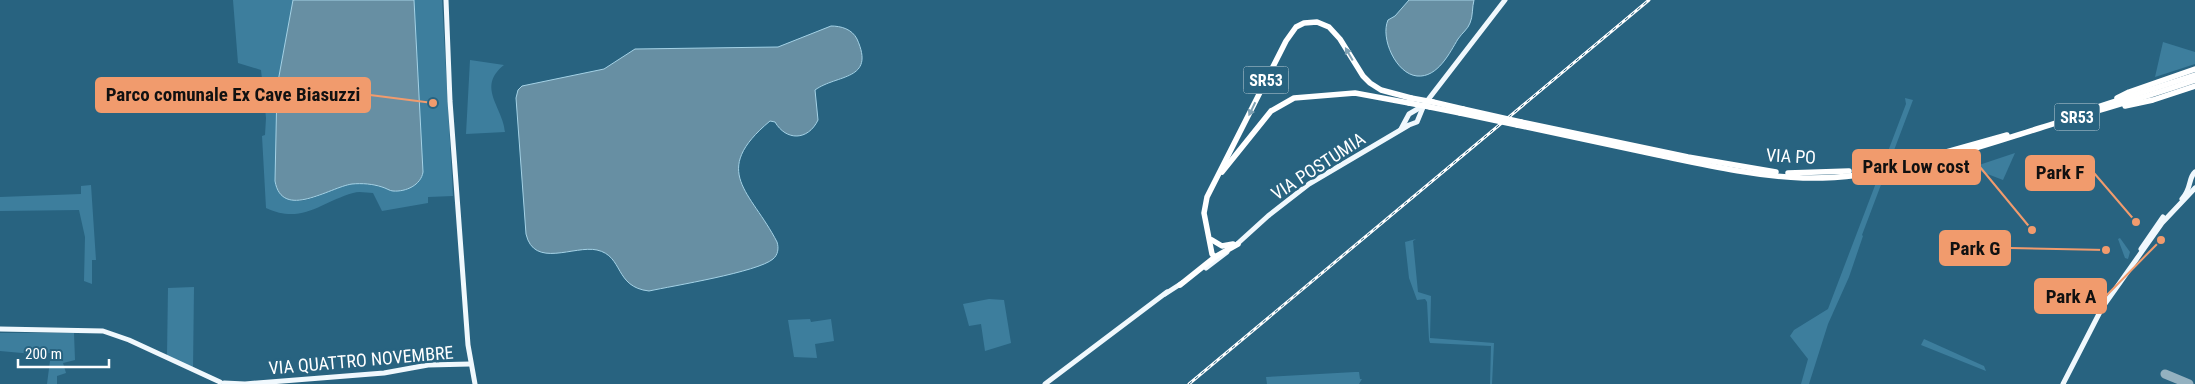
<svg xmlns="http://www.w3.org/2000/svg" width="2195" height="384" font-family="'Roboto Condensed',sans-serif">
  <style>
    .green { fill: #3d7e9d }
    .water { fill: #678fa3; stroke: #a4d2e6 }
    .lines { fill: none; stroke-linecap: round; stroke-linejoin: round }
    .taxiway { stroke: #94b1c0; stroke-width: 9 }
    .major { stroke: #f0f8fd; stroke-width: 5 }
    .highway { stroke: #fff; stroke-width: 5.5 }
    .rail-casing { stroke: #fff; stroke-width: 3 }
    .rail { stroke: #286380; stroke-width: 1; stroke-dasharray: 4; stroke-linecap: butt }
    .highway-bridge { stroke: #fff; stroke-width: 5.5 }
    .oneway { fill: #7ea1b3 }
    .labels { text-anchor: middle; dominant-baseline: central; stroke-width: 5; stroke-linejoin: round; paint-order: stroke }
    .shield { fill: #286380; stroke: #bed0d9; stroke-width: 1 }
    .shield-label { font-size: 16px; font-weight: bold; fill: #fff }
    .street-label { font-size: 18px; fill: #fff; stroke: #286380 }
    .leader { fill: none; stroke: #f19b6d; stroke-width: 2 }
    .callout-dot { fill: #f19b6d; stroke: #286380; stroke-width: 2 }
    .callout { fill: #f19b6d; stroke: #f19b6d; stroke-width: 2 }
    .callout-label { font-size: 19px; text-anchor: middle; font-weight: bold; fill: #111 }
  </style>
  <rect width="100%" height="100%" fill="#286380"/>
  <g class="green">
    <path d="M233,0H293L277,87L275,181L281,195C302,212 329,187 351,184C366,183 380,186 393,191L422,176L414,0H442L453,196L428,197V203L382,211L373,193C367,193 359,191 353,193C321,202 302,225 266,208L262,136L265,135L266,118L261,70L238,63Z"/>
    <polygon points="2163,42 2195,52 2195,64 2155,77"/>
    <path d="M470,60L504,65C476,87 503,107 505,132L466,134Z"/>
    <polygon points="1905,98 1913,100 1862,235 1863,236 1849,277 1828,324 1809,384 1801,384 1808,359 1790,336 1794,330 1828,309 1906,104"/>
    <polygon points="2015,153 2003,180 1972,168 1973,167"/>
    <polygon points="91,185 96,260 92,260 92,284 84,281 85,237 79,210 0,211 0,197 81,194 81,186"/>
    <polygon points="2120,238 2130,252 2128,259 2125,258 2118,239"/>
    <polygon points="1416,239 1413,241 1418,292 1431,296 1430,338 1494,343 1492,384 1490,384 1491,346 1430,343 1429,340 1427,302 1425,299 1417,300 1409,278 1405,242"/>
    <polygon points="194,287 193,368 167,356 168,288"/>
    <polygon points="989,299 1004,300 1011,343 985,351 981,324 969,326 963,304"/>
    <polygon points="810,319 811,322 831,319 834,341 815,344 817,358 794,357 788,320"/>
    <polygon points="0,333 74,333 75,360 63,363 66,373 57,376 57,384 47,384 51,353 33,354 0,351"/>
    <polygon points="1924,339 1984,366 1986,371 1921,345"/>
    <polygon points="1355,372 1359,372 1360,379 1362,379 1359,384 1267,384 1266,377"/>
  </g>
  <g class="water">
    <path d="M293,0H414L423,172C421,185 406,192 393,191C390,191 386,188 382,187C373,184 362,183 352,184C330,187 282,221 275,181L277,87Z"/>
    <path d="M1409,0H1474C1472,7 1473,17 1470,23C1468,29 1462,33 1458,39C1450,52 1438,78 1417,76C1396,74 1380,38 1388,20L1395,16Z"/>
    <path d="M831,26C841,26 852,29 857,39C876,81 837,74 815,90L818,120C808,141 786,141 775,122L770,121C709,172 751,191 777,242C779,248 778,255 773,259C758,272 672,286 649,291C614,287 624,256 597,250C574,245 534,269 526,234L516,98L518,90L522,86L604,69L635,49L778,47Z"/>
  </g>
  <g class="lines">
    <polyline class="taxiway" points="2165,374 2189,384"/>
    <g class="major">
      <polyline points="446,0 450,101 468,345 475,384"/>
      <polyline points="1401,129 1409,114 1421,107"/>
      <path d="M2182,199C2192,188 2188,178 2195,172"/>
      <polyline points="1236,245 1268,216 1309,184 1409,125 1417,122 1424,105 1505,0"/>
      <polyline points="2141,249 2163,217"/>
      <polyline points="1206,268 1227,252"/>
      <polyline points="1165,294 1182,283"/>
      <polyline points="0,329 103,331 129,340 220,382"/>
      <polyline points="224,383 245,384 384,373 428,365 470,364"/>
      <polyline points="1045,384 1167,292"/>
      <polyline points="2063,384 2102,308 2162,223 2195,188"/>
    </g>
    <g class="highway">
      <polyline points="2117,98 2129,92 2195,69"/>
      <polyline points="1433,102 1463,109"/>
      <polyline points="2125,106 2153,100 2195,86"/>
      <polyline points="1430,107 1460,113"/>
      <polyline points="2085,111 2195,75"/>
      <polyline points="1521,122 1688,157 1776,172"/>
      <path d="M1517,125C1564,135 1611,145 1658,155C1706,165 1754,176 1803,178C1885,180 1963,152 2040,128C2092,112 2144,98 2195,80"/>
      <polyline points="1888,166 1932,156 2007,135"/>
      <polyline points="1222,172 1271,111 1294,98 1355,93 1409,103"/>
      <polyline points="1788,173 1849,171"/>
      <polyline points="1212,240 1222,246 1233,244"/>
      <polyline points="1215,257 1212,254 1204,213 1207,197 1286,41 1296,27 1304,23 1317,22 1329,27 1340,39 1363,76 1370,83 1381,90 1411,98"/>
      <polyline points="1180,285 1215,257 1238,244"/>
    </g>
    <defs>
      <polyline id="rail" points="1189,384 1649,0"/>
    </defs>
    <use href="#rail" class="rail-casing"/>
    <use href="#rail" class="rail"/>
    <g class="highway-bridge">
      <polyline points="1411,98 1433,102"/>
      <polyline points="1409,103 1430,107"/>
      <polyline points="1463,109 1521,122"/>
      <polyline points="1460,113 1517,125"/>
    </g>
  </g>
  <defs><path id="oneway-solid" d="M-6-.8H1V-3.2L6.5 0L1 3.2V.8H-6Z" transform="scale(1.25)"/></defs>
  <g class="oneway">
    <use href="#oneway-solid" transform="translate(1349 54) rotate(-120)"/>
    <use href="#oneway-solid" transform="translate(1252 109) rotate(116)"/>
  </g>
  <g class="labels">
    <g class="shield">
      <rect x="1243.5" y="66.5" width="45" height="27" rx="4"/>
      <rect x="2054.5" y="103.5" width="45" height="27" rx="4"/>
    </g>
    <g class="shield-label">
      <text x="1266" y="80">SR53</text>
      <text x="2077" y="117">SR53</text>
    </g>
    <g class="street-label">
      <text transform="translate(1791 156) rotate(3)">VIA PO</text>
      <text transform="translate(1318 166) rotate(-33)">VIA POSTUMIA</text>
      <text transform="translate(361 360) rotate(-5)">VIA QUATTRO NOVEMBRE</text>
    </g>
  </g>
  <path class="leader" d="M433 103L370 95M2032 230L1980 167M2136 222L2094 173M2106 250L2010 248M2161 240L2106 296"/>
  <g class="callout-dot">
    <circle cx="433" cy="103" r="5"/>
    <circle cx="2032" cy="230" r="5"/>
    <circle cx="2136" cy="222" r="5"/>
    <circle cx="2106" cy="250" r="5"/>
    <circle cx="2161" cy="240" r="5"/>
  </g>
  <g class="callout">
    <rect x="96" y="78" width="274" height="34" rx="5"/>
    <rect x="1853" y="150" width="127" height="34" rx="5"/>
    <rect x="2026" y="156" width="68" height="34" rx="5"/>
    <rect x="1940" y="231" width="70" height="34" rx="5"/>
    <rect x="2035" y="279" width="71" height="34" rx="5"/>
  </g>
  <g class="callout-label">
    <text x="233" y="101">Parco comunale Ex Cave Biasuzzi</text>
    <text x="1916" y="173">Park Low cost</text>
    <text x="2060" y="179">Park F</text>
    <text x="1975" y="255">Park G</text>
    <text x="2071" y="303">Park A</text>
  </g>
  <path d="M18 359v8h91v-8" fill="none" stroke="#ffffff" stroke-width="2.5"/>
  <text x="25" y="359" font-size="15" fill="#ffffff" stroke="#286380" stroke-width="4" paint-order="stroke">200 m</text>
</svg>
